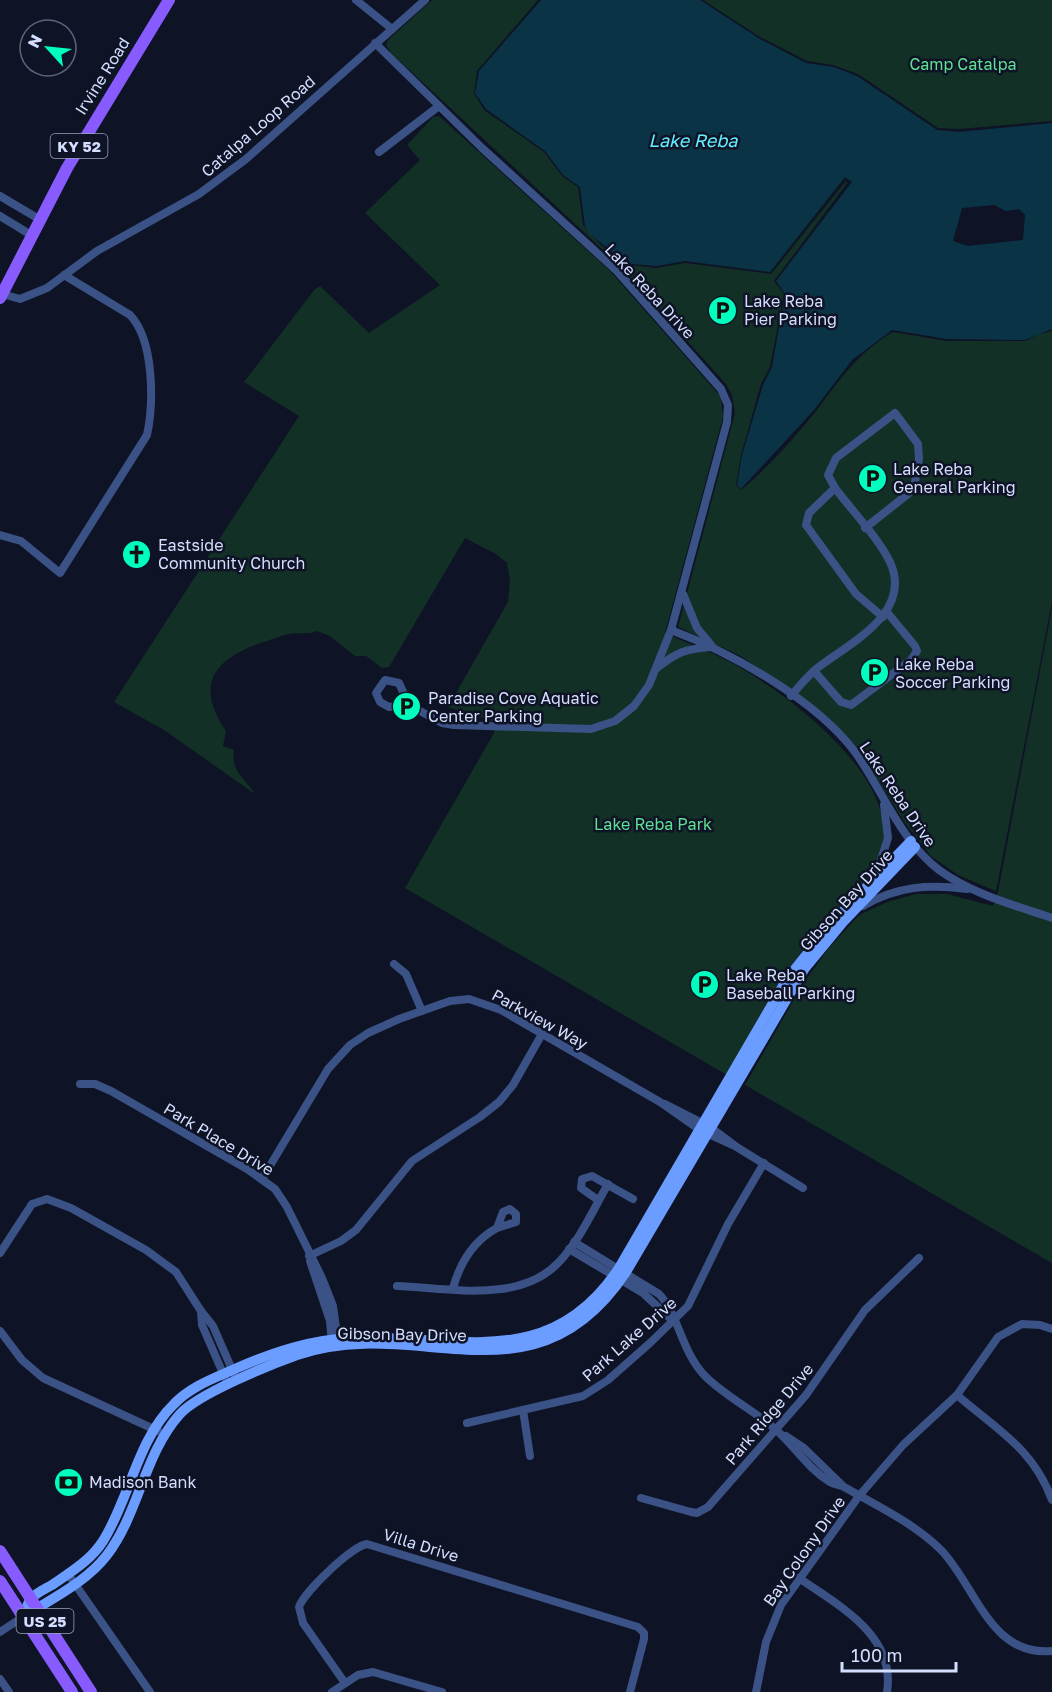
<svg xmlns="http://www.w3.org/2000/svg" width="1052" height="1692" font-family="'Golos Text',sans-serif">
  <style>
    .green { fill: #123025 }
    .water { fill: #0a3445; fill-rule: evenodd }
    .pier { fill: #0f1326 }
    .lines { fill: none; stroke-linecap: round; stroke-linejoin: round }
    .street { stroke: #3a5285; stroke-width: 8 }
    .secondary { stroke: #6b9cff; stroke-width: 10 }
    .primary { stroke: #885bff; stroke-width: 12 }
    .labels { text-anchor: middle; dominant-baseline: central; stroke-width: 5; stroke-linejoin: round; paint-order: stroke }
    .shield { fill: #0f1326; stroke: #99a2be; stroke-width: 1.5 }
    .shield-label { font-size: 15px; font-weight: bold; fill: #d4dfff }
    .park-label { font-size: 16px; fill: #5fe092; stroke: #0f1326 }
    .street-label { font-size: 16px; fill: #d4dfff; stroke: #0f1326 }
    .poi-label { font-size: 16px; fill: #d4dfff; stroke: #0f1326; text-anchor: start }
    .water-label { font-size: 18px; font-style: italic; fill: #62eeff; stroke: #0f1326 }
  </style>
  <rect width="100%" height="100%" fill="#0f1326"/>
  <g class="green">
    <path d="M432,0H538L477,71L474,93L484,110L544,152L562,176L578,187L583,225L601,245L619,259L631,265L656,268L685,263L771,274L845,179L849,182L774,281L784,294L770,367L761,384L741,455L736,485L741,490C769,467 794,438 817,410C840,379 859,352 893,332L947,341H1026L1039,334L1052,331V602L996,891L958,875L931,856L905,823L858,749L831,720L741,656L678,627L735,413L732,395L726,384L615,261L391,53L386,45L388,40Z"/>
    <polygon points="703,0 1052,0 1052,121 959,129 938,128 858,74 833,65 807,61 760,37"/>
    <path d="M439,116L610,271L721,397L723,417L665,633C689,644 714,653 736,665C792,697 915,788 877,864C860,897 822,925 800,954C771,991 750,1035 727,1075L405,888L494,733L495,722L448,707L508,602L510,581L507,563L496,554L465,538L389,667L382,668L366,656H355L330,636L317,631C308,635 299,632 289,634C279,636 268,641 258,644C211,661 196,687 226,731L223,746L234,750C230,771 245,778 255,794L164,730L114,702L299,416L244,382L315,289L320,286L369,333L440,285L365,213L420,160L407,145L433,117Z"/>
    <polygon points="1052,608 1052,1263 745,1085 803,984 828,949 859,915 887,902 916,894 947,894 993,906 998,892"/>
  </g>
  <path class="water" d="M541,0H700L760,39L806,63L834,67L857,76L937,130L959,132L1052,123V329L1025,340L947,339L892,330L852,360L814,410L741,489L737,485L742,455L763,385L772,367L785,294L776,281L852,182L845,177L770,272L685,261L657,266L632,264L619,258L589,233L585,226L580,187L563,175L545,151L486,109L475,93L479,71ZM994,205L1006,211L1019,209L1025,215L1023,240L968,246L953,241L962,208Z"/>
  <polygon class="pier" points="845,179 849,182 774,281 847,183 846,181 771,274"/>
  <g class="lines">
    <g class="street">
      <polyline points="356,0 392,29"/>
      <polyline points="375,43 482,148 617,271 721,389 728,405 727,422 671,630 649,685 634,706 615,721 591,729 454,725 442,723 409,705"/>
      <polyline points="379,152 439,106"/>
      <polyline points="0,196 39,219"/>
      <polyline points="0,216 31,235"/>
      <polyline points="2,294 20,299 47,288 97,251 199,194 246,159 425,0"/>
      <polyline points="835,488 809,513 806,525 856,594 883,617"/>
      <path d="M0,535L21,541L60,573L147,435C154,402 154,340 130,315L64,275"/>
      <polyline points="683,594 697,628 712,646"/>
      <path d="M671,630C732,653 816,700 855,752C883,791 900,840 939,870C972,894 1014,905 1052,918"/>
      <path d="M657,668C677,652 685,649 711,647"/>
      <polyline points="814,671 841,702 851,705 911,660 917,651 915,646 886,611"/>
      <polygon points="385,680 399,683 409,705 389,707 380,702 376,693"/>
      <path d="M791,696C800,685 809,674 820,666C852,642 913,612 890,562C877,536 853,512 835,488L828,475L836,458L895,413L918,444L919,459L915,482L908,494L865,528"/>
      <polyline points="877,872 888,838 884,805"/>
      <path d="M863,906C897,886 929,884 967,889"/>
      <polyline points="394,964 406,974 422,1011"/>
      <polyline points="80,1084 95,1084 111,1091 247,1169 275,1189 287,1207 322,1278 333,1306 338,1342"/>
      <polyline points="665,1104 710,1127 734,1145"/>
      <polyline points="262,1179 328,1069 350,1045 368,1033 399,1019 450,1001 469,999 501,1010 660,1102 700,1130 735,1146 803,1188"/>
      <polyline points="598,1200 581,1188 582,1179 592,1176 633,1199"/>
      <polygon points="510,1209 516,1214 516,1222 497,1228 503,1212"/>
      <path d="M574,1242L659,1294C679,1315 681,1351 705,1376C725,1396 753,1410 774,1428C794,1445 807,1468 830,1482C835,1485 841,1485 846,1488C879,1507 915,1524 941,1550C976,1586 990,1657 1052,1651"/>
      <polyline points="569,1249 643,1293 672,1320"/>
      <polyline points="0,1253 32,1204 47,1199 71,1208 146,1250 176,1272 201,1311 202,1325 225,1378"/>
      <polyline points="309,1256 341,1241 356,1230 412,1161 480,1117 499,1102 513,1085 542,1034"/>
      <polyline points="310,1261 330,1321 332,1344"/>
      <path d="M397,1286C449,1288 520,1304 559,1262C580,1240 593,1210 608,1184"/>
      <path d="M453,1288C460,1263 473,1241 497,1228"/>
      <polyline points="201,1311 213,1326 234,1374"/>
      <polyline points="0,1331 22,1360 43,1378 158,1431"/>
      <path d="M957,1395C996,1429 1033,1448 1052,1500"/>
      <polyline points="523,1410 530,1456"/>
      <polyline points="467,1423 583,1396 608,1380 650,1343 688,1306 728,1224 764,1163"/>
      <polyline points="786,1436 804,1448 843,1486"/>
      <polyline points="641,1498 691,1512 697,1513 708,1507 806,1395 865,1310 919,1258"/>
      <polyline points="68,1574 150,1692"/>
      <path d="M799,1578C839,1606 896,1635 887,1692"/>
      <polyline points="0,1632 23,1617"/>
      <polyline points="0,1679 9,1692"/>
      <path d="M345,1683L303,1623L299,1607C304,1592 352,1546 367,1544L638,1627L644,1633V1639L630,1692"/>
      <polyline points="332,1692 358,1675 373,1672 442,1692"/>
      <polyline points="756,1692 766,1642 781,1605 859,1496 903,1445 957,1395 998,1337 1022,1324 1040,1325 1052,1329"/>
    </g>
    <g class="secondary">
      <path d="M31,1612C57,1596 88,1580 107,1555C139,1513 144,1454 180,1414C198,1394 269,1365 297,1355C418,1313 534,1411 626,1272L805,968L843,922L915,847"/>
      <path d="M23,1617C25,1612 27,1605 30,1600C34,1594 45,1589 52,1585C71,1572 91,1560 103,1541C130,1498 137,1440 174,1404C191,1386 215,1378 237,1368C274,1352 310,1340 350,1338C456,1334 549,1374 619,1268L787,979L830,925L911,841"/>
    </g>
    <g class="primary">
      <polyline points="0,298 67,168 169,0"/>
      <polyline points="0,1551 91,1692"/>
      <polyline points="0,1581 72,1692"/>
    </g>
  </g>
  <defs>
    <symbol id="parking-disc" viewBox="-11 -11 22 22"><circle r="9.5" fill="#00ffbe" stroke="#0f1326"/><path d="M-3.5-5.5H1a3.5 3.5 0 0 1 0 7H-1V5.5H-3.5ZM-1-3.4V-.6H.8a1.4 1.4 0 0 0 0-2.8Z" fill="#111"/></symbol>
    <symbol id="church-disc" viewBox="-11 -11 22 22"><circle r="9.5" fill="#00ffbe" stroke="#0f1326"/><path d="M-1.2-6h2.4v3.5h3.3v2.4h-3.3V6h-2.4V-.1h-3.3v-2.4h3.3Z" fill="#111"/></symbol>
    <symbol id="bank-disc" viewBox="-11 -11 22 22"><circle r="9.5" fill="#00ffbe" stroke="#0f1326"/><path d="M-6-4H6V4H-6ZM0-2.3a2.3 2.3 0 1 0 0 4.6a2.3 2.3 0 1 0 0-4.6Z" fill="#111"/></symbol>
  </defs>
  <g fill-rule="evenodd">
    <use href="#parking-disc" x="706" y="294" width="33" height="33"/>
    <use href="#parking-disc" x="856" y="462" width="33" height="33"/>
    <use href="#church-disc" x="120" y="538" width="33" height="33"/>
    <use href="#parking-disc" x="858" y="656" width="33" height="33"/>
    <use href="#parking-disc" x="390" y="690" width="33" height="33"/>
    <use href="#parking-disc" x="688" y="968" width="33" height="33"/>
    <use href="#bank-disc" x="52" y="1466" width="33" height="33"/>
  </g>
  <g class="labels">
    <g class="shield">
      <rect x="50.5" y="134" width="57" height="24" rx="4.5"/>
      <rect x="16.5" y="1609" width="57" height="24" rx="4.5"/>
    </g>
    <g class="shield-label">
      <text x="79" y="146">KY 52</text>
      <text x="45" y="1621">US 25</text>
    </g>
    <g class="park-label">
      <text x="963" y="64">Camp Catalpa</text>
      <text x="653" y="824">Lake Reba Park</text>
    </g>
    <g class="street-label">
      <text transform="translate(102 76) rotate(-58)">Irvine Road</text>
      <text transform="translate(258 126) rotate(-41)">Catalpa Loop Road</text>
      <text transform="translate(650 291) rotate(47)">Lake Reba Drive</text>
      <text transform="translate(898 794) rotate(56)">Lake Reba Drive</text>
      <text transform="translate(846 900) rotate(-48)">Gibson Bay Drive</text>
      <text transform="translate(540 1019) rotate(29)">Parkview Way</text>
      <text transform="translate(219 1139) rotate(31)">Park Place Drive</text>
      <text transform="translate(402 1334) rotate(1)">Gibson Bay Drive</text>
      <text transform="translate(629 1339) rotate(-41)">Park Lake Drive</text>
      <text transform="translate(769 1414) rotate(-50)">Park Ridge Drive</text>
      <text transform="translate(421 1545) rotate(17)">Villa Drive</text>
      <text transform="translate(804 1551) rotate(-55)">Bay Colony Drive</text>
    </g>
    <g class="poi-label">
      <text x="744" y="301">Lake Reba<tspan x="744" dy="18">Pier Parking</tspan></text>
      <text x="893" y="469">Lake Reba<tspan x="893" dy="18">General Parking</tspan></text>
      <text x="158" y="545">Eastside<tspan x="158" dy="18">Community Church</tspan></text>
      <text x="895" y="664">Lake Reba<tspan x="895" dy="18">Soccer Parking</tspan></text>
      <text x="428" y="698">Paradise Cove Aquatic<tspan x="428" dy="18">Center Parking</tspan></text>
      <text x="726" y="975">Lake Reba<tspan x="726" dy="18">Baseball Parking</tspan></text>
      <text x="89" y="1482">Madison Bank</text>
    </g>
    <g class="water-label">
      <text x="693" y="140">Lake Reba</text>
    </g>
  </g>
  <g transform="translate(48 48) rotate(297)"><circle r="28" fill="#0f1326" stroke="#5e657d" stroke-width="1.5"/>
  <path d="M0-4.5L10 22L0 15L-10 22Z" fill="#00ffbe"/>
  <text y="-9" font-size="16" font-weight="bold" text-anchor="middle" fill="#d4dfff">N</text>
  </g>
  <path d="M842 1662v9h114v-9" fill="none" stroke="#d4dfff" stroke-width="3"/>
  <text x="851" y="1662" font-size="18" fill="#d4dfff" stroke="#0f1326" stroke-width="4.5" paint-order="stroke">100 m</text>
</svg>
